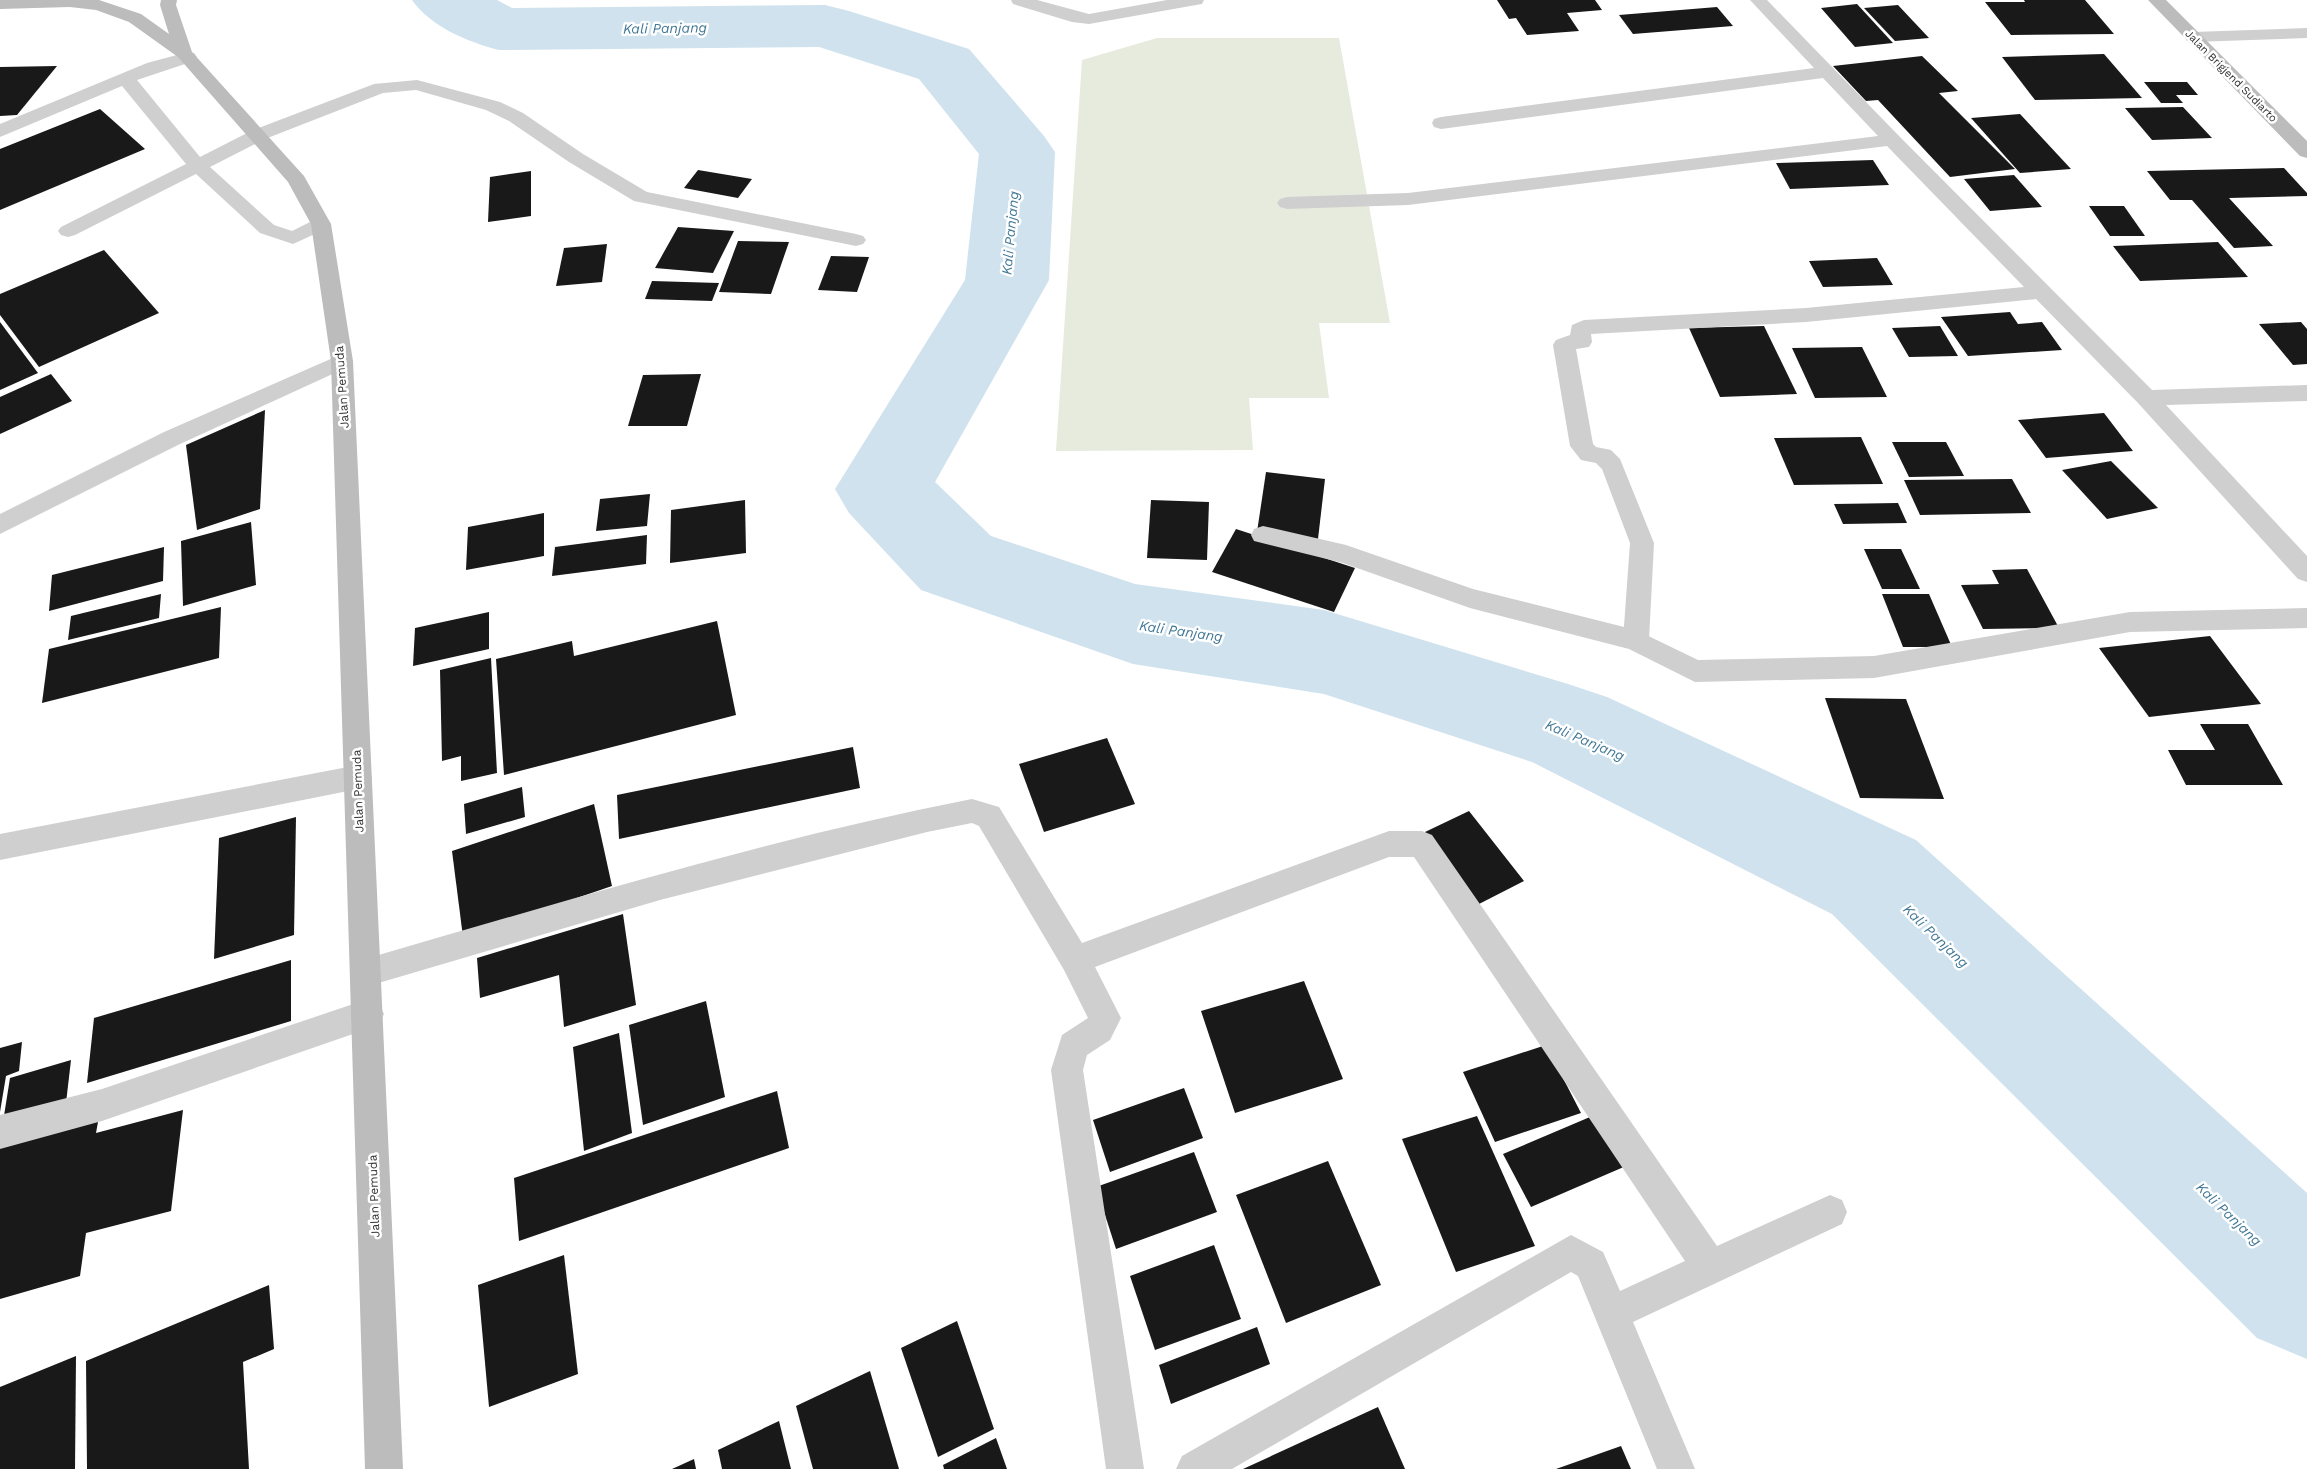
<svg xmlns="http://www.w3.org/2000/svg" width="2307" height="1469" font-family="'Work Sans',sans-serif">
  <style>
    .green { fill: #e6ebde }
    .lines { fill: none; stroke-linecap: round; stroke-linejoin: round }
    .river { fill: #cfe2ed; fill-rule: evenodd }
    .building { fill: #191919 }
    .lane { fill: #cfcfcf; fill-rule: evenodd }
    .street { fill: #cfcfcf; fill-rule: evenodd }
    .secondary { fill: #bcbcbc; fill-rule: evenodd }
    .labels { text-anchor: middle; dominant-baseline: central; stroke-width: 5; stroke-linejoin: round; paint-order: stroke }
    .far-street-label { font-size: 11px; fill: #323232; stroke: #fff }
    .street-label { font-size: 12px; fill: #323232; stroke: #fff }
    .water-label { font-size: 14px; font-style: italic; fill: #407795; stroke: #fff }
  </style>
  <rect width="100%" height="100%" fill="#fff"/>
  <polygon class="green" points="1157,38 1339,38 1390,323 1319,323 1329,398 1249,398 1253,450 1056,451 1082,60"/>
  <g class="lines">
    <path class="river" d="M412,0H497L512,8L825,5L849,11L969,49L1044,136L1055,152L1049,280L935,482L991,536L1135,584L1324,610L1568,684L1607,697L1916,840L2307,1193V1359L2257,1338L1832,914L1532,762L1324,694L1133,664L921,590L849,513L835,489L965,280L979,154L919,79L819,47L499,50C468,42 431,27 412,0Z"/>
  </g>
  <g class="building">
    <polygon points="1497,0 1595,0 1602,10 1567,13 1579,31 1527,35 1516,18 1509,19"/>
    <polygon points="2024,0 2085,0 2114,34 2011,35 1985,2 2025,2"/>
    <polygon points="1857,4 1893,43 1855,47 1821,8"/>
    <polygon points="1898,5 1929,38 1895,41 1864,8"/>
    <polygon points="1717,7 1733,26 1633,34 1619,15"/>
    <polygon points="2104,54 2142,98 2035,100 2002,57"/>
    <polygon points="1922,56 1958,91 1939,93 2015,169 1950,177 1878,100 1866,101 1833,66"/>
    <polygon points="57,66 17,115 0,116 0,67"/>
    <polygon points="2144,82 2187,82 2198,95 2176,95 2183,103 2161,103"/>
    <polygon points="2183,107 2212,138 2152,140 2125,108"/>
    <polygon points="100,109 145,149 0,210 0,149"/>
    <polygon points="2020,114 2071,169 2020,173 1971,118"/>
    <polygon points="1873,160 1889,185 1790,189 1776,163"/>
    <polygon points="2284,168 2307,193 2307,196 2229,198 2273,246 2234,248 2192,200 2170,200 2147,171"/>
    <polygon points="698,170 752,179 738,198 684,188"/>
    <polygon points="531,171 531,216 488,222 490,177"/>
    <polygon points="2014,175 2042,207 1990,211 1964,179"/>
    <polygon points="2089,206 2124,206 2145,236 2110,236"/>
    <polygon points="678,227 734,231 713,273 655,268"/>
    <polygon points="738,241 789,242 771,294 719,292"/>
    <polygon points="2218,242 2248,277 2140,281 2113,246"/>
    <polygon points="607,244 602,282 556,286 564,248"/>
    <polygon points="104,250 159,313 39,367 0,315 0,294"/>
    <polygon points="831,256 869,257 857,292 818,290"/>
    <polygon points="1877,258 1893,285 1823,287 1809,261"/>
    <polygon points="652,281 719,283 712,301 645,299"/>
    <polygon points="2010,312 2018,324 2042,322 2062,350 1968,356 1941,317"/>
    <polygon points="0,322 38,373 0,390"/>
    <polygon points="2301,322 2307,329 2307,364 2293,365 2259,324"/>
    <polygon points="1764,326 1797,394 1720,397 1689,328"/>
    <polygon points="1940,326 1958,356 1909,357 1892,328"/>
    <polygon points="1862,347 1887,397 1815,398 1792,348"/>
    <polygon points="51,374 72,401 0,434 0,397"/>
    <polygon points="701,374 687,426 628,426 643,375"/>
    <polygon points="265,410 260,509 197,530 186,445"/>
    <polygon points="2104,413 2133,451 2046,458 2018,420"/>
    <polygon points="1861,437 1883,484 1794,485 1774,438"/>
    <polygon points="1892,442 1946,442 1964,476 1909,477"/>
    <polygon points="2111,461 2158,508 2107,519 2062,470"/>
    <polygon points="1266,472 1325,479 1318,539 1257,532"/>
    <polygon points="2012,479 2031,513 1920,515 1904,480"/>
    <polygon points="650,494 647,526 596,531 600,499"/>
    <polygon points="745,500 746,553 670,563 671,510"/>
    <polygon points="1151,500 1209,502 1207,560 1147,558"/>
    <polygon points="1898,503 1907,523 1843,524 1834,504"/>
    <polygon points="544,513 544,556 466,570 468,527"/>
    <polygon points="251,522 256,585 183,606 181,541"/>
    <polygon points="1236,529 1355,568 1334,612 1212,572"/>
    <polygon points="647,535 646,564 552,576 555,547"/>
    <polygon points="164,547 163,581 49,611 52,575"/>
    <polygon points="1864,549 1901,549 1920,589 1882,589"/>
    <polygon points="2027,569 2059,628 1983,629 1961,585 1999,584 1992,570"/>
    <polygon points="161,594 159,618 68,640 71,616"/>
    <polygon points="1882,594 1929,594 1952,647 1903,647"/>
    <polygon points="221,607 219,658 42,703 49,649"/>
    <polygon points="489,612 489,649 413,666 415,628"/>
    <polygon points="717,621 736,715 504,775 496,659 572,641 574,656"/>
    <polygon points="2210,636 2261,704 2149,717 2099,648"/>
    <polygon points="491,658 497,773 461,781 461,756 442,761 440,670"/>
    <polygon points="1825,698 1906,699 1944,799 1860,798"/>
    <polygon points="2200,724 2248,724 2283,785 2186,785 2168,750 2215,750"/>
    <polygon points="1107,738 1135,804 1044,832 1019,764"/>
    <polygon points="853,747 860,788 619,839 617,795"/>
    <polygon points="522,787 525,817 466,834 464,804"/>
    <polygon points="594,804 612,886 463,937 452,851"/>
    <polygon points="1469,811 1524,881 1479,904 1425,832"/>
    <polygon points="296,817 294,935 214,959 219,838"/>
    <polygon points="623,914 636,1005 564,1027 559,975 480,998 477,958"/>
    <polygon points="291,960 291,1021 87,1083 94,1018"/>
    <polygon points="1304,981 1343,1079 1235,1113 1201,1011"/>
    <polygon points="706,1001 725,1097 643,1125 629,1025"/>
    <polygon points="619,1033 632,1133 584,1151 573,1047"/>
    <polygon points="22,1042 19,1071 6,1076 0,1112 0,1048"/>
    <polygon points="1546,1045 1581,1113 1495,1142 1463,1072"/>
    <polygon points="71,1060 66,1103 3,1122 10,1078"/>
    <polygon points="1184,1088 1203,1138 1110,1172 1093,1120"/>
    <polygon points="777,1091 789,1148 519,1241 514,1178"/>
    <polygon points="183,1110 171,1211 86,1233 80,1276 0,1299 0,1138 100,1111 96,1133"/>
    <polygon points="1597,1114 1626,1166 1531,1207 1503,1154"/>
    <polygon points="1477,1116 1535,1246 1456,1272 1402,1139"/>
    <polygon points="1194,1152 1217,1212 1116,1249 1096,1187"/>
    <polygon points="1328,1161 1381,1285 1286,1323 1236,1195"/>
    <polygon points="1214,1245 1241,1319 1155,1350 1130,1276"/>
    <polygon points="564,1255 578,1374 489,1407 478,1285"/>
    <polygon points="269,1285 274,1349 243,1362 249,1469 87,1469 86,1361"/>
    <polygon points="957,1321 994,1429 938,1457 901,1348"/>
    <polygon points="1257,1327 1270,1364 1171,1404 1159,1365"/>
    <polygon points="76,1356 75,1469 0,1469 0,1387"/>
    <polygon points="870,1371 899,1469 813,1469 796,1406"/>
    <polygon points="1378,1407 1405,1469 1243,1469"/>
    <polygon points="779,1421 791,1469 722,1469 718,1450"/>
    <polygon points="996,1438 1007,1469 944,1469 943,1465"/>
    <polygon points="1621,1446 1631,1469 1556,1469"/>
    <polygon points="694,1459 696,1469 672,1469"/>
  </g>
  <g class="lines">
    <g class="lane">
      <polygon points="188,52 194,53 197,57 194,61 137,80 200,157 251,131 265,131 267,135 265,139 210,167 274,225 292,231 314,220 321,218 328,220 331,224 328,228 293,244 260,233 196,174 75,235 68,237 61,235 58,231 61,227 186,164 122,86 0,137 0,124 147,63"/>
      <polygon points="1263,526 1346,545 1473,589 1636,630 1698,660 1874,656 2130,612 2307,608 2307,628 2130,632 1874,678 1695,682 1629,649 1470,608 1343,563 1254,541 1251,535 1254,529"/>
    </g>
    <g class="street">
      <polygon points="1011,0 1037,0 1089,14 1167,0 1204,0 1202,4 1196,5 1089,24 1072,22 1013,4"/>
      <polygon points="1750,0 1767,0 1899,136 2152,390 2307,385 2307,401 2166,405 2307,556 2307,582 2298,579 2138,403 2036,299 1806,322 1591,334 1592,342 1589,347 1576,349 1593,444 1596,447 1611,450 1620,459 1654,543 1649,640 1645,647 1636,650 1627,647 1623,640 1630,543 1602,469 1596,463 1581,460 1570,446 1553,345 1556,340 1570,335 1572,325 1584,320 1806,308 2024,287 1887,146 1408,205 1287,209 1280,207 1277,203 1280,199 1287,197 1408,193 1878,136 1823,78 1441,129 1434,127 1432,123 1434,119 1441,117 1814,68"/>
      <polygon points="2307,28 2307,38 2193,42 2187,41 2184,37 2187,33 2193,32"/>
      <polygon points="417,80 500,102 523,113 583,154 647,192 856,234 863,236 866,240 863,244 856,246 634,201 569,162 509,121 486,110 416,90 383,93 265,139 251,139 249,135 251,131 374,84"/>
      <polygon points="342,354 350,356 353,361 350,366 180,444 0,534 0,514 164,432"/>
      <polygon points="358,765 368,769 372,777 368,785 358,789 0,860 0,834"/>
      <path d="M972,799L999,807L1082,943L1389,831H1422L1432,835L1717,1246L1830,1195L1842,1200L1847,1212L1842,1224L1633,1322L1695,1469H1657L1578,1276L1571,1272L1232,1469H1176L1182,1456L1571,1235L1603,1252L1620,1291L1685,1261L1414,857H1389L1095,967L1121,1018L1110,1040L1087,1055L1083,1070L1144,1469H1106L1051,1070L1062,1035L1088,1018L1064,970L979,826L972,823L927,832L660,900L365,987L354,983L350,973L354,963L365,959C566,901 767,839 972,799Z"/>
      <polygon points="368,999 379,1003 384,1014 379,1025 102,1121 0,1149 0,1115 102,1089"/>
    </g>
    <g class="secondary">
      <polygon points="0,0 99,0 141,14 169,34 160,5 161,0 177,0 176,5 192,52 304,176 331,224 353,361 403,1469 365,1469 331,361 311,224 288,182 178,57 129,22 96,10 70,7 0,9"/>
      <polygon points="2148,0 2166,0 2307,141 2307,158 2300,156"/>
    </g>
  </g>
  <g class="labels">
    <g class="far-street-label">
      <text transform="translate(2231 76) rotate(45)">Jalan Brigjend Sudiarto</text>
    </g>
    <g class="street-label">
      <text transform="translate(342 387) rotate(-94)">Jalan Pemuda</text>
      <text transform="translate(358 791) rotate(-92)">Jalan Pemuda</text>
      <text transform="translate(374 1196) rotate(-92)">Jalan Pemuda</text>
    </g>
    <g class="water-label">
      <text transform="translate(665 28) rotate(-1)">Kali Panjang</text>
      <text transform="translate(1010 233) rotate(-85)">Kali Panjang</text>
      <text transform="translate(1181 631) rotate(8)">Kali Panjang</text>
      <text transform="translate(1585 740) rotate(23)">Kali Panjang</text>
      <text transform="translate(1936 936) rotate(44)">Kali Panjang</text>
      <text transform="translate(2229 1214) rotate(44)">Kali Panjang</text>
    </g>
  </g>
</svg>
